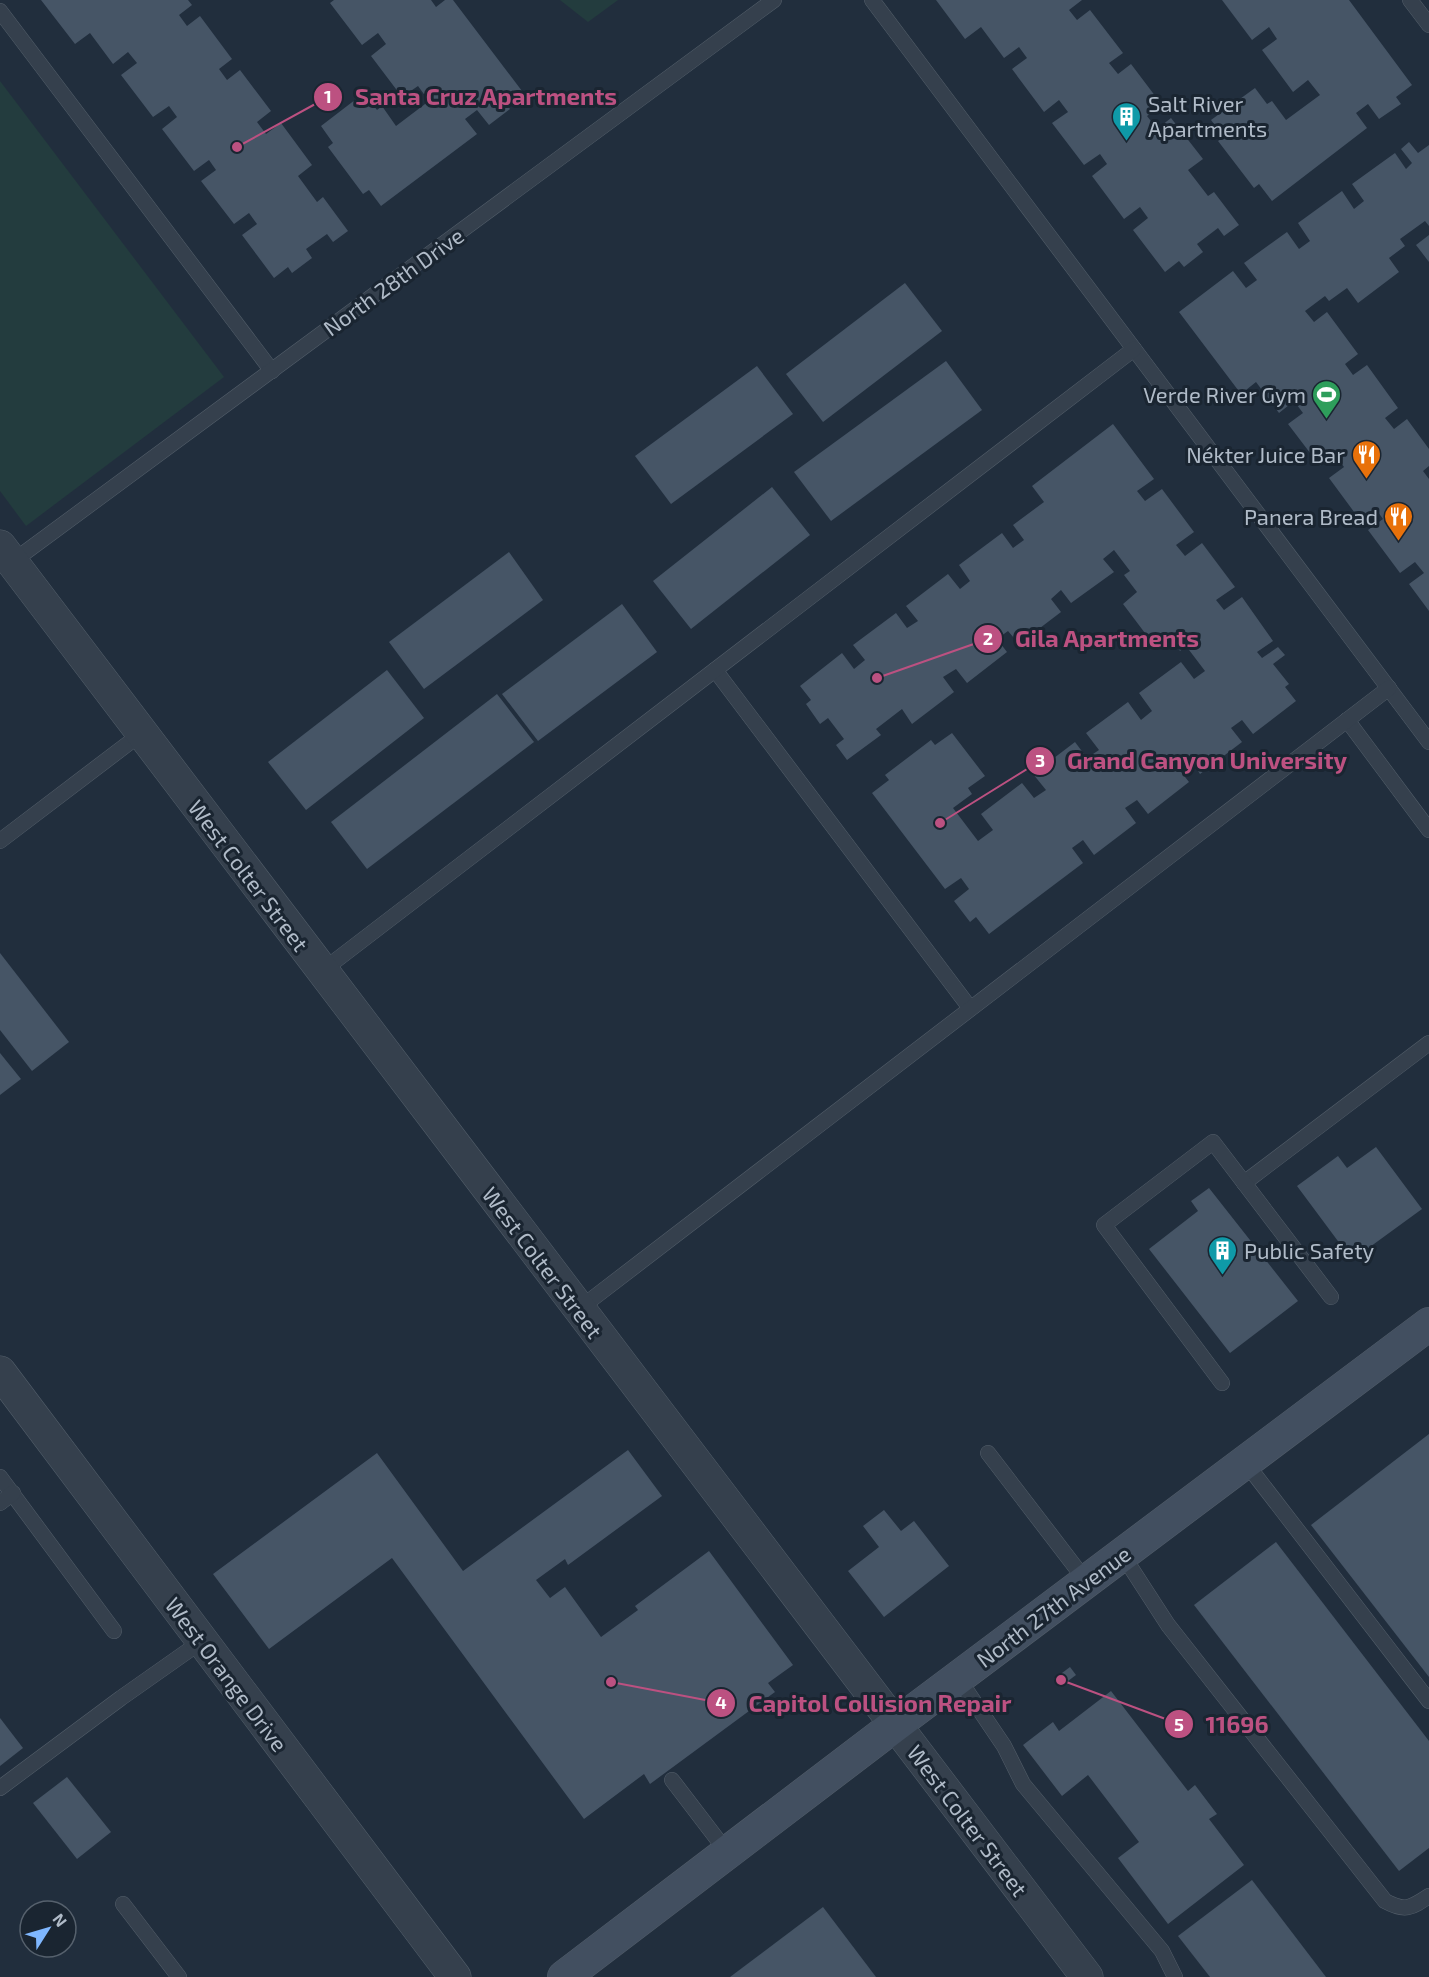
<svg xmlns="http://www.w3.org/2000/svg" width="1429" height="1977" font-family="'Exo 2',sans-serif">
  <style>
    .green { fill: #233c3e }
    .building { fill: #465566 }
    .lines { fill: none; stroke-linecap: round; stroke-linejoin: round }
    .service-casing { stroke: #535e6a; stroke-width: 16 }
    .minor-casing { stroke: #535e6a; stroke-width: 33 }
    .secondary-casing { stroke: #535e6a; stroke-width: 34 }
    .service { stroke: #35404d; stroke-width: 15 }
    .minor { stroke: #35404d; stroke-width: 32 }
    .secondary { stroke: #424f60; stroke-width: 33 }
    .labels { text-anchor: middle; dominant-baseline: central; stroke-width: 6; stroke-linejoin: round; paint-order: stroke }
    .poi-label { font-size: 22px; fill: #b0bbc8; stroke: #1a2531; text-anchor: end }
    .street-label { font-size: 22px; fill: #b0bbc8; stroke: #1a2531 }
    .leader { fill: none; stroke: #bc5181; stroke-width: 2 }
    .callout-dot { fill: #bc5181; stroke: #1a2531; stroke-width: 2 }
    .mark-label { font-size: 18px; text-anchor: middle; font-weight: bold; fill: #fff }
    .callout-label { font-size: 24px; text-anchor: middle; font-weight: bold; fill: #bc5181; stroke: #1a2531; stroke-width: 6; stroke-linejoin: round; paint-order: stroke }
  </style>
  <rect width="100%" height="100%" fill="#212e3d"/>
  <g class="green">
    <polygon points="560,0 618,0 588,22"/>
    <polygon points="0,81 224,377 26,526 0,491"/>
  </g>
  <g class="building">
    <polygon points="41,0 188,0 192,5 179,15 187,26 200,16 232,59 219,69 227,80 240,70 271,111 257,122 266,134 281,123 312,165 298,176 317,202 323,197 348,231 333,242 327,234 306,249 312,258 292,273 288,267 274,278 242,235 257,224 249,213 234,224 201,181 216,170 209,160 194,171 162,129 177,117 169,106 153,117 121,75 137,63 128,52 113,64 90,33 75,44"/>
    <polygon points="334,0 431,0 436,7 445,0 453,0 522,91 505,103 510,109 489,125 477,110 465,119 477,134 381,206 369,190 363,194 328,147 333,143 321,126 364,93 377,110 382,106 396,126 429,101 418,86 402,97 371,56 386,44 378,33 362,45 330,3"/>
    <polygon points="936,0 1082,0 1069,10 1077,20 1090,10 1123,53 1109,63 1118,74 1131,64 1162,105 1147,116 1157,129 1171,118 1203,159 1188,170 1208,196 1214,192 1239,225 1224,236 1218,228 1197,244 1203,252 1184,267 1179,261 1165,272 1133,230 1148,218 1140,207 1124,219 1092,176 1107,164 1100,154 1084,165 1052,123 1068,112 1059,100 1044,112 1012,69 1027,58 1019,47 1004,58 981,27 965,39"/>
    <polygon points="1222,0 1349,0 1412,85 1396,97 1401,104 1379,119 1368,104 1356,113 1367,128 1272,201 1259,184 1254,188 1218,141 1224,137 1211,120 1255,88 1267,104 1272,101 1286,120 1320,95 1308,80 1293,92 1262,50 1277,39 1269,27 1252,40"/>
    <polygon points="1409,142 1418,153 1429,145 1429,226 1425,221 1400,239 1405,246 1389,258 1399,272 1358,303 1347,288 1329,301 1325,296 1305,311 1314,322 1327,312 1358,354 1345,364 1353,375 1367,365 1398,408 1385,418 1394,429 1407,419 1429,449 1429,466 1423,471 1429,479 1429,611 1409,584 1424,573 1415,562 1400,573 1368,530 1383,519 1375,508 1360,520 1329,478 1344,467 1335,455 1320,466 1288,424 1303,413 1294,401 1279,413 1256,382 1241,394 1179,312 1233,271 1246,288 1257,280 1244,263 1287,232 1299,249 1310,241 1298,223 1342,191 1354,209 1364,201 1352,184 1395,153 1406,169 1412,163 1401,149"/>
    <polygon points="1429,235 1429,262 1416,245"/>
    <polygon points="905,283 942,331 823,422 786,374"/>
    <polygon points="946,361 982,410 831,521 794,472"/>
    <polygon points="757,366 793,414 671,504 635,456"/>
    <polygon points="1113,424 1154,479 1137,491 1145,501 1162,489 1194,532 1176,545 1185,556 1202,543 1235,587 1216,600 1224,610 1242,597 1273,641 1257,652 1262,658 1278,647 1285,655 1273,664 1289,684 1285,687 1296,701 1253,734 1242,720 1231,728 1242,742 1200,774 1190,759 1178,768 1189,782 1148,814 1137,800 1125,808 1136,823 1094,855 1083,840 1072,848 1083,863 989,934 976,917 970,922 954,901 969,889 961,878 945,889 872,793 889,780 885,775 931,740 935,745 952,733 985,776 968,788 972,794 953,808 978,841 993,830 981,814 1022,783 1034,798 1046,790 1033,774 1075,742 1087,758 1099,750 1086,733 1128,702 1141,720 1152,711 1139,693 1181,662 1194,679 1205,671 1186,646 1180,651 1168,634 1154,645 1123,604 1137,592 1124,575 1130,571 1114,550 1103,559 1114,572 1071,603 1061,590 1051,599 1061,612 1019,644 1008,631 997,639 1007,652 967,683 956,669 943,677 954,692 912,724 902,709 876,729 881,735 847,760 836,745 844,739 828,718 820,724 806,704 811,700 800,686 842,653 854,669 865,660 853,645 896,613 907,628 918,621 906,606 948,574 960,589 970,581 959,565 1002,533 1013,548 1024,540 1013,525 1044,502 1032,486"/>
    <polygon points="772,487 810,535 691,629 653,581"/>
    <polygon points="509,552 543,600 424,689 389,642"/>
    <polygon points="622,604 657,652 538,741 502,694"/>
    <polygon points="387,670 424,718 306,810 268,762"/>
    <polygon points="497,694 534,742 367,869 331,822"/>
    <polygon points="0,953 69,1042 32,1071 0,1030"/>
    <polygon points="0,1053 21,1079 0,1095"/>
    <polygon points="1376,1147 1422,1209 1352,1260 1297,1186 1338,1156 1347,1168"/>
    <polygon points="1209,1188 1298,1301 1230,1353 1149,1249 1198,1211 1191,1201"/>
    <polygon points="1429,1434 1429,1677 1311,1525"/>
    <polygon points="628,1450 662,1496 568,1565 565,1559 536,1580 550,1598 565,1587 601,1637 638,1610 635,1606 709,1551 793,1665 768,1683 775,1692 650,1784 644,1774 584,1819 392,1558 269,1649 213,1574 377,1453 463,1571"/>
    <polygon points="884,1510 901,1531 914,1521 949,1566 884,1617 848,1571 879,1547 863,1526"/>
    <polygon points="1276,1542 1429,1741 1429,1848 1399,1871 1194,1605"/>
    <polygon points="1070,1667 1076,1675 1060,1687 1054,1679"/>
    <polygon points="1111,1691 1188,1791 1195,1785 1217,1814 1209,1819 1244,1865 1168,1924 1118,1858 1139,1842 1088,1775 1062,1796 1023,1745 1053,1722 1059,1731"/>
    <polygon points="0,1718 23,1748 0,1766"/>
    <polygon points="67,1777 111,1832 77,1859 33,1803"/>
    <polygon points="1252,1880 1326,1977 1210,1977 1178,1936"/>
    <polygon points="823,1907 876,1977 730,1977"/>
  </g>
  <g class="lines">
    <defs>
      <g id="service">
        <polyline points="872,0 1429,742"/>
        <polyline points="1410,0 1429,25"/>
        <polyline points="0,11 272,371"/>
        <polyline points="12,562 774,0"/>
        <polyline points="715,670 970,1008"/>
        <polyline points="1347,720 1429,830"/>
        <polyline points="0,841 142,733"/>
        <polyline points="322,971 1134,349"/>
        <polyline points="1244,1183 1429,1043"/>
        <polyline points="579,1309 1389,688"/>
        <polyline points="1222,1383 1104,1225 1213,1142 1331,1297"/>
        <polyline points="988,1453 1086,1581"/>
        <polyline points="1245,1462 1429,1701"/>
        <polyline points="0,1477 114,1631"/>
        <polyline points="0,1503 13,1493"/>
        <path d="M1122,1554L1168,1625L1385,1901C1405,1912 1411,1908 1429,1896"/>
        <polyline points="958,1678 1004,1746 1023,1784 1162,1951 1175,1977"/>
        <polyline points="672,1780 727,1852"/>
        <polyline points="0,1788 121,1698 202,1641"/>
        <polyline points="123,1904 179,1977"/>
      </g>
      <g id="minor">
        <polyline points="0,546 1087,1977"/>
        <polyline points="0,1372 455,1977"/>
      </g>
      <polyline id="secondary" points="564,1977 895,1725 1429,1324"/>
    </defs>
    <use href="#service" class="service-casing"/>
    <use href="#minor" class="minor-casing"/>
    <use href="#secondary" class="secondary-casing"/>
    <use href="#service" class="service"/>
    <use href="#minor" class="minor"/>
    <use href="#secondary" class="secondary"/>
  </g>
  <defs>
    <symbol id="building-pin" viewBox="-11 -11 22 30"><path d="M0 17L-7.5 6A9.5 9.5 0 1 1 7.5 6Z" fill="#0f9aa8" stroke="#1a2531"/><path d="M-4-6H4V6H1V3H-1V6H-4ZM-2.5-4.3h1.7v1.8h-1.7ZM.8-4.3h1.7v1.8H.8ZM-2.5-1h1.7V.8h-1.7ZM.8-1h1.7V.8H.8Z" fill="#fff"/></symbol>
    <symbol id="stadium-pin" viewBox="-11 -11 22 30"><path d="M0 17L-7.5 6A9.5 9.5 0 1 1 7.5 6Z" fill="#2e9e5b" stroke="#1a2531"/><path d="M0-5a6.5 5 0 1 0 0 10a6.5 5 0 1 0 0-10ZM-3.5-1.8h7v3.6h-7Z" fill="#fff"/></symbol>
    <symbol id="restaurant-pin" viewBox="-11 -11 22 30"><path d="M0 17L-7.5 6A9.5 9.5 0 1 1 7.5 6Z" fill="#e8710a" stroke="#1a2531"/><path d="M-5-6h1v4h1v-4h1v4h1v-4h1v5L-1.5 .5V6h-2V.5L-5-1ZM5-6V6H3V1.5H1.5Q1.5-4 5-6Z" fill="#fff"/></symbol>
  </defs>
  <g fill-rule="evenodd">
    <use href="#building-pin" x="1110" y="100" width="33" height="45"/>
    <use href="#stadium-pin" x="1310" y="378" width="33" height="45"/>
    <use href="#restaurant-pin" x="1350" y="438" width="33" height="45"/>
    <use href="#restaurant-pin" x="1382" y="500" width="33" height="45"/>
    <use href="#building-pin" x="1206" y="1234" width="33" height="45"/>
  </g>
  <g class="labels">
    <g class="poi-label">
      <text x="1148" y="103" text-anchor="start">Salt River<tspan x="1148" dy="25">Apartments</tspan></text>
      <text x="1306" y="394">Verde River Gym</text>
      <text x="1345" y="454">Nékter Juice Bar</text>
      <text x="1378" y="516">Panera Bread</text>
      <text x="1244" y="1250" text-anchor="start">Public Safety</text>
    </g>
    <g class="street-label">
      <text transform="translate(393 281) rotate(-36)">North 28th Drive</text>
      <text transform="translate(249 875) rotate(53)">West Colter Street</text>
      <text transform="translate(543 1262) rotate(53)">West Colter Street</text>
      <text transform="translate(1053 1606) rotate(-37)">North 27th Avenue</text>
      <text transform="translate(227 1674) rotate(53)">West Orange Drive</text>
      <text transform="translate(968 1820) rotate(53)">West Colter Street</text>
    </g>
  </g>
  <path class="leader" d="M237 147L328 97M877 678L988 639M940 823L1040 761M611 1682L721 1703M1061 1680L1179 1724"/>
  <g class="callout-dot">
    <circle cx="237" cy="147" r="6"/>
    <circle cx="877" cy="678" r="6"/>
    <circle cx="940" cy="823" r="6"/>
    <circle cx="611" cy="1682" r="6"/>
    <circle cx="1061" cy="1680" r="6"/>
    <circle cx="328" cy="97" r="15"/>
    <circle cx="988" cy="639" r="15"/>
    <circle cx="1040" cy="761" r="15"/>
    <circle cx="721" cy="1703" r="15"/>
    <circle cx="1179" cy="1724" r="15"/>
  </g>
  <g class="mark-label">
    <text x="328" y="103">1</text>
    <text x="988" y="645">2</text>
    <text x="1040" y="767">3</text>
    <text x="721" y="1709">4</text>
    <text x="1179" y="1731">5</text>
  </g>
  <g class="callout-label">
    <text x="486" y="105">Santa Cruz Apartments</text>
    <text x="1107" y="647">Gila Apartments</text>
    <text x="1207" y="769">Grand Canyon University</text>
    <text x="880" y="1712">Capitol Collision Repair</text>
    <text x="1237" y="1733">11696</text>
  </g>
  <g transform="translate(48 1929) rotate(53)"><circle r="28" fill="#1a2531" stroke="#56616d" stroke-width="1.5"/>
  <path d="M0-4.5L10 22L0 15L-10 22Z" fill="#7fb7ff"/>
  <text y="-9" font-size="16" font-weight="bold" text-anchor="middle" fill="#b0bbc8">N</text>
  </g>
</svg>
